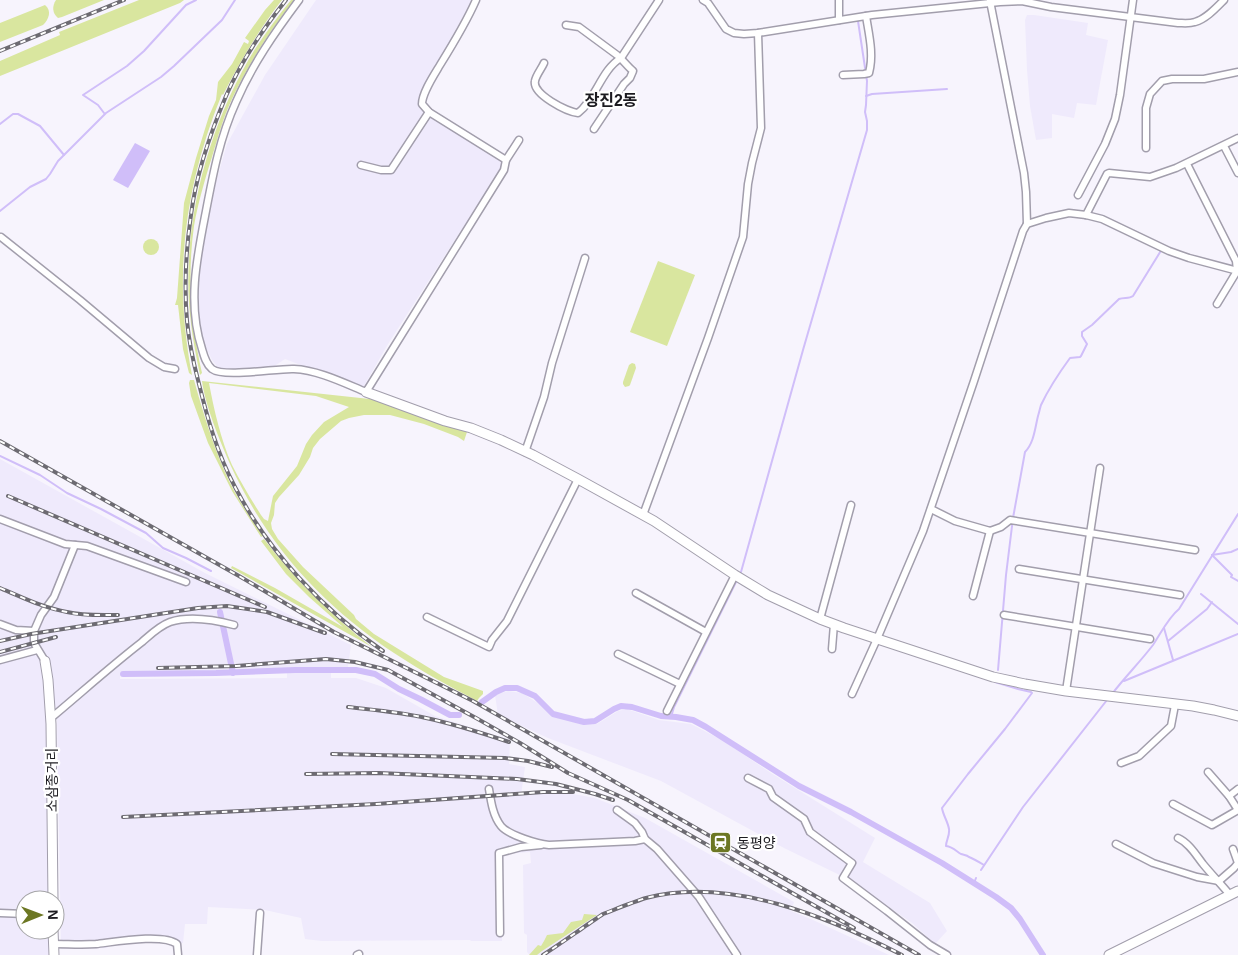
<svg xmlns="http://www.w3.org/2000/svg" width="1238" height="955" font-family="Helvetica,'Noto Sans KR',sans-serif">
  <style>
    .built { fill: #efeafc }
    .green { fill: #d9e69f; fill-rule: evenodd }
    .water { fill: #d0bef9 }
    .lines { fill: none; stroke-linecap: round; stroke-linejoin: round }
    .stream { stroke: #d0bef9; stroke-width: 2 }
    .canal { stroke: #d0bef9; stroke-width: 6 }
    .street-casing { stroke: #a29eac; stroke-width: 9 }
    .secondary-casing { stroke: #a29eac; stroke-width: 11 }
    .street { stroke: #fff; stroke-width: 6 }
    .secondary { stroke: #fff; stroke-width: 9 }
    .rail-casing { stroke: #6d6b72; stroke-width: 4 }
    .rail { stroke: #fff; stroke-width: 2; stroke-dasharray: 5.5; stroke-linecap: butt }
    .labels { text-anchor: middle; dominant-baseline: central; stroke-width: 4.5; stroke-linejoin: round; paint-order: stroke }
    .street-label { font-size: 14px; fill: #1c1b20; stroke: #fff }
    .poi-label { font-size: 14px; fill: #1c1b20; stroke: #fff; text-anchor: start }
    .quarter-label { font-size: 16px; font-weight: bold; fill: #1c1b20; stroke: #fff }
  </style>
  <rect width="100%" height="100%" fill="#f7f4fd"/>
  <g class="built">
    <polygon points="316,0 472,0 418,99 419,108 501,158 502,162 502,167 388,344 364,386 361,388 285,359 273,367 261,369 219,369 212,360 204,344 199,320 197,281 201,252 216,182 227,144 265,75"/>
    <polygon points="1027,15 1034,15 1088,23 1086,35 1108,40 1096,105 1077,103 1074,118 1052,114 1052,138 1036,140 1030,106 1027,70 1025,20"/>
    <polygon points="0,459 205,573 351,645 348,667 214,671 120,672 120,679 287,678 287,673 331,672 331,678 356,678 386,688 435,716 510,740 509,764 525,767 521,795 533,794 573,794 595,798 645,818 794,902 791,911 813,920 889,955 530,955 527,952 527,935 524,933 523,865 531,863 530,852 504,854 500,859 502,941 471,941 470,940 322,941 305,939 301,918 265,910 208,907 207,924 185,924 183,943 171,944 160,941 111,944 107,948 61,949 57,719 46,720 48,900 25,900 25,930 49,930 50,955 0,955"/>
    <polygon points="508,691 522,693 541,705 554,716 583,724 597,724 618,711 627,709 659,720 691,724 722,740 771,773 875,838 863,862 930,903 947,931 935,944 912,923 850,880 784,848 661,781 548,738 498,715 495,695"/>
  </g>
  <g class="green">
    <path d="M56,0H104L62,17L58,18C52,13 52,6 56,0Z"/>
    <polygon points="139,0 184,0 180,3 0,76 0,61 60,35 59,32"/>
    <path d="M274,0H282C259,30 240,61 223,95L222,94C184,187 173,277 192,375L189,373L183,349L178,305H175L177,298L184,203L196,158L209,116L216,100L218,82L232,64L244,42L248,44L249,41L245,38L265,10Z"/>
    <path d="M291,0H294C270,31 248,64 232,99C223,118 218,137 212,157C205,179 198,203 194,226C187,276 191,325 202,373L200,375C196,356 192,336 190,315C181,226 208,125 255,49C266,32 278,16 291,0Z"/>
    <path d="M45,5C52,11 49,19 43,25L0,42V23Z"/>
    <circle cx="151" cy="247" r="8"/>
    <polygon points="658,261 695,275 667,346 630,332"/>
    <polygon points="632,363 635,364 636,368 630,385 629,386 625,387 623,384 623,382 629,365"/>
    <path d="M190,380H194C203,412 212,442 225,472C235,495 249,516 263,536L261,537L232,491L208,443L191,396L189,383Z"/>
    <path d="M202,381L379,400L467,432L464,441L458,437L424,424L390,415H364L349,418L341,421L320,439L313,448L310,457L299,475L279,497L275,503L274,515L271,523L272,529L278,539L303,567L354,615L356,619L374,634L444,677L483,691V694L479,698L477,701C449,686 421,671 394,653C321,604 267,545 230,464C220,441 205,405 202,381ZM209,383L316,396L349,407L324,422L312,435L306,444L297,466L273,496L268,521L264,519L261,515C251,499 241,483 232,465C221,440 214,410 209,383Z"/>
    <path d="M264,539C296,581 331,615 372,647L231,568L232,566L275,588L343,627L309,597L286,574L261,541Z"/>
    <polygon points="584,914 597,915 542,951 537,955 529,955 538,945 541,946 544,941 547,935 563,933 571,922 582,920"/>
  </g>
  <polygon class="water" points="135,143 150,151 128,188 113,180"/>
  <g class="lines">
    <g class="stream">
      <polyline points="866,96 872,94 947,89"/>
      <polyline points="104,113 98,105 83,95 127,66 144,51 186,5 196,0"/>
      <polyline points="0,124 13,114 18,114 40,126 64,155"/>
      <polyline points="0,211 30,187 46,179 50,174 58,161 106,113 161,77 174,66 222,20 235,0"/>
      <polyline points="0,456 40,475 67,493 101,509 146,533 163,548 186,558 211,571"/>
      <polyline points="1212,555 1232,575 1231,577 1238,581"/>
      <polyline points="1212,555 1231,552 1238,549"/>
      <polyline points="741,572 803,350 867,130 867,121 865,112 866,105 867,81 858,21"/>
      <polyline points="1201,594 1238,624"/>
      <polyline points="1164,628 1173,660"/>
      <polyline points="1168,641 1207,609 1212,602"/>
      <path d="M998,670L1006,575L1013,518L1025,452C1034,443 1035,428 1038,416C1039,413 1040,408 1041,405C1049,388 1059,373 1070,358L1080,357L1081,356L1087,344L1082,336V332L1092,325L1119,299C1124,297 1129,299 1133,296L1162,249"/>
      <path d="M1124,681C1162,665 1200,650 1238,634"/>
      <path d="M1112,694C1125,677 1140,662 1153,645C1161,633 1168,618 1179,609L1238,514"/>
      <polyline points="671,717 674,707 736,582"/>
      <path d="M984,865C979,862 974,859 969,857C967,855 964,855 961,854C956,851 953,847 946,846C946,840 950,836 949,829C948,822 943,815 942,808L968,774L1005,729L1032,693L1031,692L1018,689L995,682"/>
      <polyline points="981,870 1023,807 1107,700"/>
      <polyline points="974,883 976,878"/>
    </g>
    <g class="canal">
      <polyline points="220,612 233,673"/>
      <polyline points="123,674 216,673 295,670 356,670 375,674 399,689 420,699 450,715 459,715"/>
      <polyline points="482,702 496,692 505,688 517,688 535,696 553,714 584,722 595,721 614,709 621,706 632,707 661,716 676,717 693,720 706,727 799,786 851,812 942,863 996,897 1011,908 1020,919 1043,955"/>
    </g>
    <defs>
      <g id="street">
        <path d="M299,0C275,32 252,65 236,102C220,137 213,174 206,211C197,257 187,303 202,349C204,356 206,364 212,369C224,378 278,368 294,369C318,370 344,383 366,392L504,170L506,160L519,140"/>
        <path d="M476,0C466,23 453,44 440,65C434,75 422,93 422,104L429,112L506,160"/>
        <path d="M703,0L708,3L726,29L734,33L744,34L758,33L872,15L1000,2L1022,1L1051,7L1178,23C1183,23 1189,24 1195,22C1206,19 1216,8 1224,0"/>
        <polyline points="839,0 839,20"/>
        <polyline points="990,1 1024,173 1026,192 1027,224"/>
        <path d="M566,25L579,27L617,55C623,60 627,66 633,71L630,78L624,84L594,129"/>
        <path d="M544,63C542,68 536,75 535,81C532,94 567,112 578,113C596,99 601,70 621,58L659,0"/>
        <path d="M843,75L864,74L869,73C874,54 869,35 866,16"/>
        <polyline points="1224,146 1238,173"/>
        <polyline points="1146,148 1146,108 1150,94 1162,81 1172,79 1204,79 1238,72"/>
        <polyline points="1187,164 1236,261 1237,271 1217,304"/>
        <polyline points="361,165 381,170 391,170 429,112"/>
        <polyline points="1078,195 1105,144 1115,119 1120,95 1133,0"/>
        <polyline points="1086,215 1107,174 1109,173 1150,177 1176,168 1238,138"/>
        <polyline points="1,237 80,300 149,358 164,367 175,369"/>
        <polyline points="525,452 544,397 552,363 585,258"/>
        <polyline points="931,509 955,521 990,531 1001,527 1010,520 1195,550"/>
        <polyline points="643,515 708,338 743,237 748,184 752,163 761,128 758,33"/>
        <polyline points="0,519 65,544 87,546 186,582"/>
        <polyline points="1019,569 1180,595"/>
        <polyline points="636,593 706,632"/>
        <polyline points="973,596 990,531"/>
        <polyline points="1004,615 1150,639"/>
        <polyline points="427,617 489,647 492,640 507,621 578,479"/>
        <polyline points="820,619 851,505"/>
        <polyline points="0,624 16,630 34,631"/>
        <polyline points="832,649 834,624"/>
        <polyline points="618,654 680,684"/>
        <polyline points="0,660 37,650"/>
        <polyline points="45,661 34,643 34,631 41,615 54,597 75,545"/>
        <polyline points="1066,691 1100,468"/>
        <polyline points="852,694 877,639 923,531 974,381 1023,231 1027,224 1046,218 1069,213 1086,215 1102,219 1169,251 1189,258 1238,271"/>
        <polyline points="667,711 735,575"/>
        <path d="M51,718C81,693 111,666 142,642C150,635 159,626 170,622C189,616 215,620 234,625"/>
        <polyline points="1121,763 1139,756 1171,726 1175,705"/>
        <polyline points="1208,772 1229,796 1238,810"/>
        <polyline points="748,778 769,789 773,797 804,819 810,832 852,863 843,878 887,911 930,945 947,955"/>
        <path d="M489,789C491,802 493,816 501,826C508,835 538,844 549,845L635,841L645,839"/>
        <polyline points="1229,796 1238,789"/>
        <polyline points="1173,804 1212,825 1238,810"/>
        <polyline points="617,810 635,823 642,832 645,839 657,849 699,897 737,955"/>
        <path d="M1178,838C1189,843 1196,855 1203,864C1212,875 1221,884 1230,895"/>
        <polyline points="1116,844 1153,863 1197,877 1219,881 1234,868 1238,863 1233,849"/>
        <polyline points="0,913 25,914"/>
        <polyline points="500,933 499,853 521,847 541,845"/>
        <path d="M54,944C68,944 82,945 96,944C114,942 163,933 177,944L178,955"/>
        <polyline points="257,955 260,913"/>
        <polyline points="357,955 359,954"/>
      </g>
      <g id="secondary">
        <polyline points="366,392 445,421 471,428 501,440 533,455 578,479 654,521 735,575 768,595 820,619 844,628 993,677 1025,684 1066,691 1193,706 1214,710 1238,716"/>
        <polyline points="45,661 48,680 51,724 53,900"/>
        <polyline points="53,930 54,955"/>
        <polyline points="1109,955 1238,891"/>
      </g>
    </defs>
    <use href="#street" class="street-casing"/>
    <use href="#secondary" class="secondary-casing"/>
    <use href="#street" class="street"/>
    <use href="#secondary" class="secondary"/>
    <defs>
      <g id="rail">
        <path d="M286,0C263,29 241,61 226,96C210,134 196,174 191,215C186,249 184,286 187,321C189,341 193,361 198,380C207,417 217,453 235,487C268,551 323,610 383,651"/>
        <polyline points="0,51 124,0"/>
        <polyline points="0,441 239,576 334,632 473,701 919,955"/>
        <polyline points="8,496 265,607"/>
        <path d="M0,588C22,597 43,608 67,612C83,616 101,615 118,615"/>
        <polyline points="0,641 31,634 198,608 227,606 267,612 325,633"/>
        <polyline points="0,652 56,637"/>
        <polyline points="158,668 236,666 326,659 355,662 388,670 476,718 520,743 568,773 628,800 854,928"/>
        <path d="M348,707C374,710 400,712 426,718C454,724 482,733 509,742"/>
        <polyline points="332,754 505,758 528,761 552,767"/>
        <polyline points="306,774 379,773 517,779 556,784 595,794 613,800"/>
        <polyline points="123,817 376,804 543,792 573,792"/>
        <path d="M543,955C557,946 571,936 584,927C590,923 597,918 603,914C616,909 633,902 646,898C730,876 828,917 902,955"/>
      </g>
    </defs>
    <use href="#rail" class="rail-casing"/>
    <use href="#rail" class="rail"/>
  </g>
  <defs>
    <symbol id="station-square" viewBox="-11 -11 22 22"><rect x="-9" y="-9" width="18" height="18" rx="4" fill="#6c7723" stroke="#fff"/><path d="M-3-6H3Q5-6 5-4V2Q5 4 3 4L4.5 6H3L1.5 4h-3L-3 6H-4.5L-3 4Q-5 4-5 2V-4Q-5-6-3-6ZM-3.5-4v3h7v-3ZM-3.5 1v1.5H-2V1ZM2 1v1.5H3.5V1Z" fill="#fff"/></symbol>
  </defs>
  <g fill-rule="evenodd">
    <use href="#station-square" x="708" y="830" width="25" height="25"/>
  </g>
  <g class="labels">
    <g class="street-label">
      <text transform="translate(52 780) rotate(-90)">소삼종거리</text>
    </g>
    <g class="poi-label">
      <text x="737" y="843">동평양</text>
    </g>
    <g class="quarter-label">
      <text x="611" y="100">장진2동</text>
    </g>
  </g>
  <g transform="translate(40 915) rotate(89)"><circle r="24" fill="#ffffff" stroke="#a4a4a6"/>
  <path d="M0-4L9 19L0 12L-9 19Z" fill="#6c7723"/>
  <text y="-8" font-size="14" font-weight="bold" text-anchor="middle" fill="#1c1b20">N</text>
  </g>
</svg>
